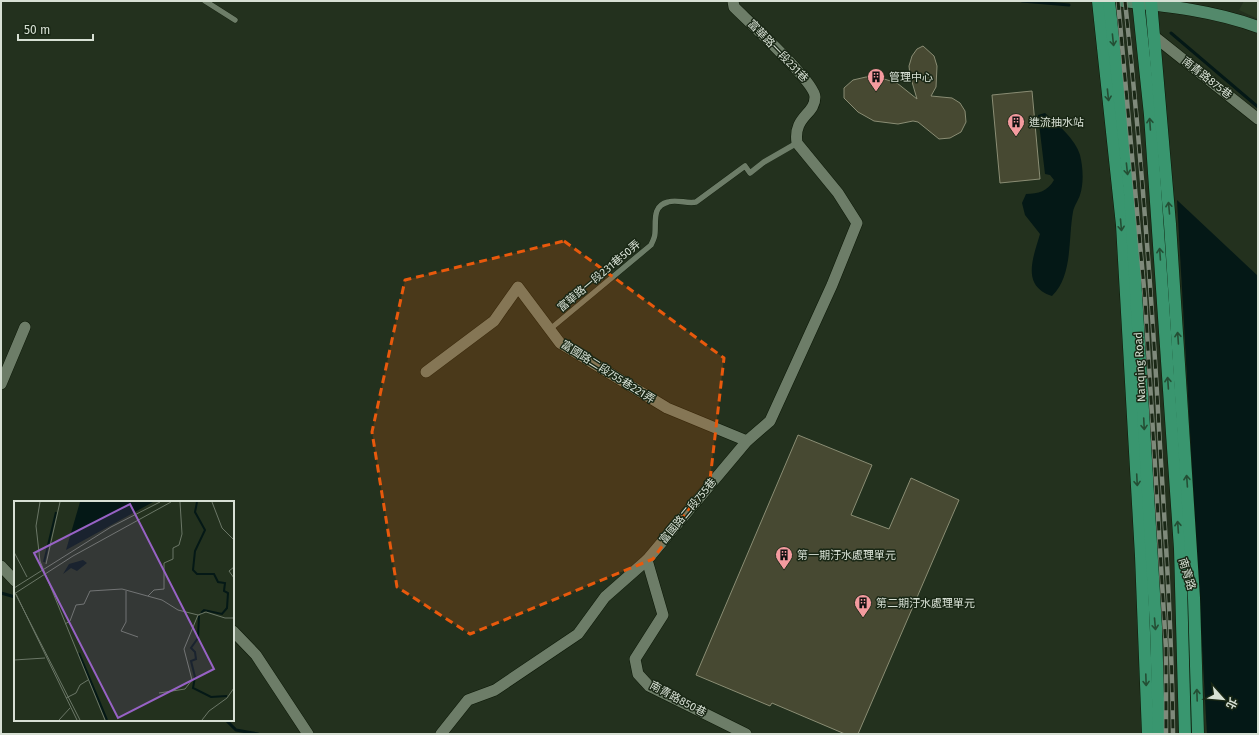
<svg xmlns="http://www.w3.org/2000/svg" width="1259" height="735" font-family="'Fira Sans','Noto Sans TC',sans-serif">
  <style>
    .built { fill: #2a3c23 }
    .water { fill: #041816 }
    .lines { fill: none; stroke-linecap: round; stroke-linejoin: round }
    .stream { stroke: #041816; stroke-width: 3 }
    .building { fill: #474932; stroke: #8a8d74 }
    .lane-casing { stroke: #0c1807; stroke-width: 6 }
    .street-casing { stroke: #0c1807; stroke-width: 12 }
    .secondary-casing { stroke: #0c1807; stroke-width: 13 }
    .primary-casing { stroke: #0c1807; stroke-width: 13 }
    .lane { stroke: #6d7d68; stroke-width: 5.5 }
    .street { stroke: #6d7d68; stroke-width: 11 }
    .secondary { stroke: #53896b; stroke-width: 12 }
    .primary { stroke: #39966f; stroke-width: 12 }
    .rail-casing { stroke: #7f8a7b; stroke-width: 4.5 }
    .rail { stroke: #192715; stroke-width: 3; stroke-dasharray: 9; stroke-linecap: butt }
    .oneway { stroke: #244e34 }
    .marked { fill: #e8590c; fill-opacity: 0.2; stroke: #e8590c; stroke-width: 3; stroke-dasharray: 8 5; stroke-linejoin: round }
    .labels { text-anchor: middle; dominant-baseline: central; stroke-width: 3; stroke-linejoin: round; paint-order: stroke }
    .street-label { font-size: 11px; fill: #d7e0d4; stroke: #192715 }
    .poi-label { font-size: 11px; fill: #d7e0d4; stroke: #192715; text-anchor: start }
    .inset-river { fill: none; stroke: #041816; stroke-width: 2 }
    .inset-road { fill: none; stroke: #6b7767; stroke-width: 1 }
    .view { fill: #9762c5; fill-opacity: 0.15; stroke: #9762c5; stroke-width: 2 }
    .inset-edge { fill: none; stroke: #d7e0d4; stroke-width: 2 }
  </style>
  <rect width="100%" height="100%" fill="#23311e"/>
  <polygon class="built" points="1244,1 1258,1 1258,19 1239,10"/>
  <g class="water">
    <path d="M1045,113C1057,123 1076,140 1080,155C1083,167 1084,183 1080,195C1078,201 1074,206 1073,212C1068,239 1073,276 1052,296C1021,286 1033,258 1040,234L1025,215L1022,203L1026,194C1038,194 1048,191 1054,180L1050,175L1045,174L1038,115Z"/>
    <polygon points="1177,200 1258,276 1258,734 1207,734"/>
  </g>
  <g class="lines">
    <g class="stream">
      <polyline points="1022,1 1069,5"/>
      <polyline points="1171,33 1258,107"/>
      <polyline points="1,593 15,597"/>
      <polyline points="226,720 236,730 258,734"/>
    </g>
  </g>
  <g class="building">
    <polygon points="923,46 934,56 937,66 936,87 931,96 952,98 960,103 965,111 966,122 961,132 950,138 939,139 918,122 913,121 898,124 874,121 858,112 844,98 844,88 853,80 866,77 881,78 897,83 917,99 910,75 909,66 912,56 917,49"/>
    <polygon points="1032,91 1040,179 1000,183 992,95"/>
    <polygon points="798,435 872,465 851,515 889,529 911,478 959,500 858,734 845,734 772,703 770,706 696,675"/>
  </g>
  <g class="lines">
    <defs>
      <g id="lane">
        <polyline points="205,1 235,20"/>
        <path d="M549,330L651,245C653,241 655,237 655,233C656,221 652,206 668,202C677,199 687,204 696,202L745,166L750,173L764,162L797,143"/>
      </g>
      <g id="street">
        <polyline points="1155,37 1258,119"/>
        <polyline points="426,372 494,321 518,287 560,343 667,408 747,441"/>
        <polyline points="1,384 25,327"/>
        <polyline points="647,560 663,615 635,659 638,674 649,686 746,734"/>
        <polyline points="1,566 15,581"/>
        <polyline points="233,631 256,655 308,734"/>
        <path d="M441,734L468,700L495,690L578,634L605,597L647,560L747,441L770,421L832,285L857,223L838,193L797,143C793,116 815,115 815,97C815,82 748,21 734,7L733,1"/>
      </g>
      <path id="secondary" d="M1123,1C1169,6 1215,11 1258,27"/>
      <g id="primary">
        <polyline points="1098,1 1122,225 1141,556 1148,734"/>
        <polyline points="1109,1 1130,193 1156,627 1159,734"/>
        <polyline points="1138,1 1150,115 1180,549 1185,734"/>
        <polyline points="1151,1 1170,224 1194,598 1198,734"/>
      </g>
    </defs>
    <use href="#lane" class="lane-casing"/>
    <use href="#street" class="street-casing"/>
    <use href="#secondary" class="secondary-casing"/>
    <use href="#primary" class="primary-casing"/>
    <use href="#lane" class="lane"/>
    <use href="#street" class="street"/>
    <use href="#secondary" class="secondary"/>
    <use href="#primary" class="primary"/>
    <defs>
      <g id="rail">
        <polyline points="1118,1 1145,299 1166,649 1166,734"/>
        <path d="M1125,1C1141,149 1152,297 1160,446C1166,542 1172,638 1173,734"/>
      </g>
    </defs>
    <use href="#rail" class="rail-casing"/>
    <use href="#rail" class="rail"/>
  </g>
  <defs><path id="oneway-shaft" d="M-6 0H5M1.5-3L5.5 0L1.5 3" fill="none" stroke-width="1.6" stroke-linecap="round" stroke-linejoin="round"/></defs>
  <g class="oneway">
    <use href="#oneway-shaft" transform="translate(1113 40) rotate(84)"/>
    <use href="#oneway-shaft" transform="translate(1108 95) rotate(84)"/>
    <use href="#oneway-shaft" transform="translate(1150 124) rotate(-94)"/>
    <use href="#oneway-shaft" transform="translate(1127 169) rotate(84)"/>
    <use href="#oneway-shaft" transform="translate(1169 208) rotate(-95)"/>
    <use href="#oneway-shaft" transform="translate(1121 225) rotate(85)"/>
    <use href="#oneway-shaft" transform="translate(1160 254) rotate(-94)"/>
    <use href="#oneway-shaft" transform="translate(1178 338) rotate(-94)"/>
    <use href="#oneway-shaft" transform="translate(1168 383) rotate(-94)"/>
    <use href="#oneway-shaft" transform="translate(1144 424) rotate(87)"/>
    <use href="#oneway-shaft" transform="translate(1137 480) rotate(87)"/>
    <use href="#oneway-shaft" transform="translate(1187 481) rotate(-94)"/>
    <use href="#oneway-shaft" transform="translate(1178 527) rotate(-94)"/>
    <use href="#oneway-shaft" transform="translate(1155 624) rotate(85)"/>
    <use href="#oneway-shaft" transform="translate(1146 680) rotate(88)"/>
    <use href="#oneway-shaft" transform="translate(1197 695) rotate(-92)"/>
  </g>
  <path class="marked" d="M564,241L724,358L710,480L653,559L470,634L397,587L372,432L405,280Z"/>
  <defs>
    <symbol id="building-pin" viewBox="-11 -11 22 30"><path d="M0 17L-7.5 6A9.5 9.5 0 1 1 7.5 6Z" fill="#f49b9f" stroke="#192715"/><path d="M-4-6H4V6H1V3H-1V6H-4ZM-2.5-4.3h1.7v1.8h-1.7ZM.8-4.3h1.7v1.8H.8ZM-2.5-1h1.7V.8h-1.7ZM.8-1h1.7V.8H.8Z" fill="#111"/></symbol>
  </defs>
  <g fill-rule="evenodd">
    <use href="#building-pin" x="866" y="67" width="20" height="27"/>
    <use href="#building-pin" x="1006" y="112" width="20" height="27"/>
    <use href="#building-pin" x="774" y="545" width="20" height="27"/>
    <use href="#building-pin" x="853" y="593" width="20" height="27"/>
  </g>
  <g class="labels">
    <g class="street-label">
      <text transform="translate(778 51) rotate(46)">富華路一段231巷</text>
      <text transform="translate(1207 78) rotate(38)">南青路875巷</text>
      <text transform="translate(599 276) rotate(-40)">富華路一段231巷50弄</text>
      <text transform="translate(1140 367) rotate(-93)">Nanqing Road</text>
      <text transform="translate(608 372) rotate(32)">富國路二段755巷221弄</text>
      <text transform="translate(688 511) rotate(-50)">富國路二段755巷</text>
      <text transform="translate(1187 574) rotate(73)">南青路</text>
      <text transform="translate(678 699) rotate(28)">南青路850巷</text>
    </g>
    <g class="poi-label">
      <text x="889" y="77">管理中心</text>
      <text x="1029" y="122">進流抽水站</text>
      <text x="797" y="555">第一期汙水處理單元</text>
      <text x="876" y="603">第二期汙水處理單元</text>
    </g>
  </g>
  <g transform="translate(14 501)">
    <rect width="220" height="220" fill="#23311e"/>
    <path d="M66,1H139L52,49ZM69,59L73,62L63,70L57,67L49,73L55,63Z" fill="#041816"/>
    <path class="inset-river" d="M183,1L181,11L191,29L181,50L179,69L183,73H200L204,81L211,82L210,90L214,92L213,107L208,113L190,109L187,112M30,61L42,11M185,115L184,137L177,147L181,151L182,158L177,160L181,176L179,187L197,196L213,195M65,152L93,219"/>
    <path class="inset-road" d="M26,1L22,25L26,60L91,219M198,1L208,27L220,39M0,51L13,76M32,63L46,1M220,66L215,70L220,77M0,87L97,26L146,1M0,90L66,219M112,90V121L107,130L124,136M0,93L59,55L157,1M2,93L63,219M134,95L140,89L150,88V62L159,58V47L165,44L168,33L166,1M51,123L56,120L62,104L70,103L76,90L108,88L148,99L164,109L184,114L192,111L211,117H220M0,159L31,157M145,192L171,188L178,179L170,148L184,114M52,197L62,192L66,184L74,179M45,219L56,207M188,219L195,210L213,197L220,187"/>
    <path class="view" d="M116,3L200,168L104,217L20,52Z"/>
    <rect width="220" height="220" class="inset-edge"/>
  </g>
  <rect width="1259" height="735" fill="none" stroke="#d7e0d4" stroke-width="4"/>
  <g transform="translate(1223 699) rotate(117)" stroke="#192715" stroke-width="3" paint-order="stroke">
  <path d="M0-3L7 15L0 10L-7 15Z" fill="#d7e0d4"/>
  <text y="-6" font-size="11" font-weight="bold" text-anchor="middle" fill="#d7e0d4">北</text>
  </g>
  <path d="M18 34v6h75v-6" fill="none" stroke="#d7e0d4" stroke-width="2"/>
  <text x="24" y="34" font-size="12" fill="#d7e0d4" stroke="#192715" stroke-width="3" paint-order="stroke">50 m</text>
</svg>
